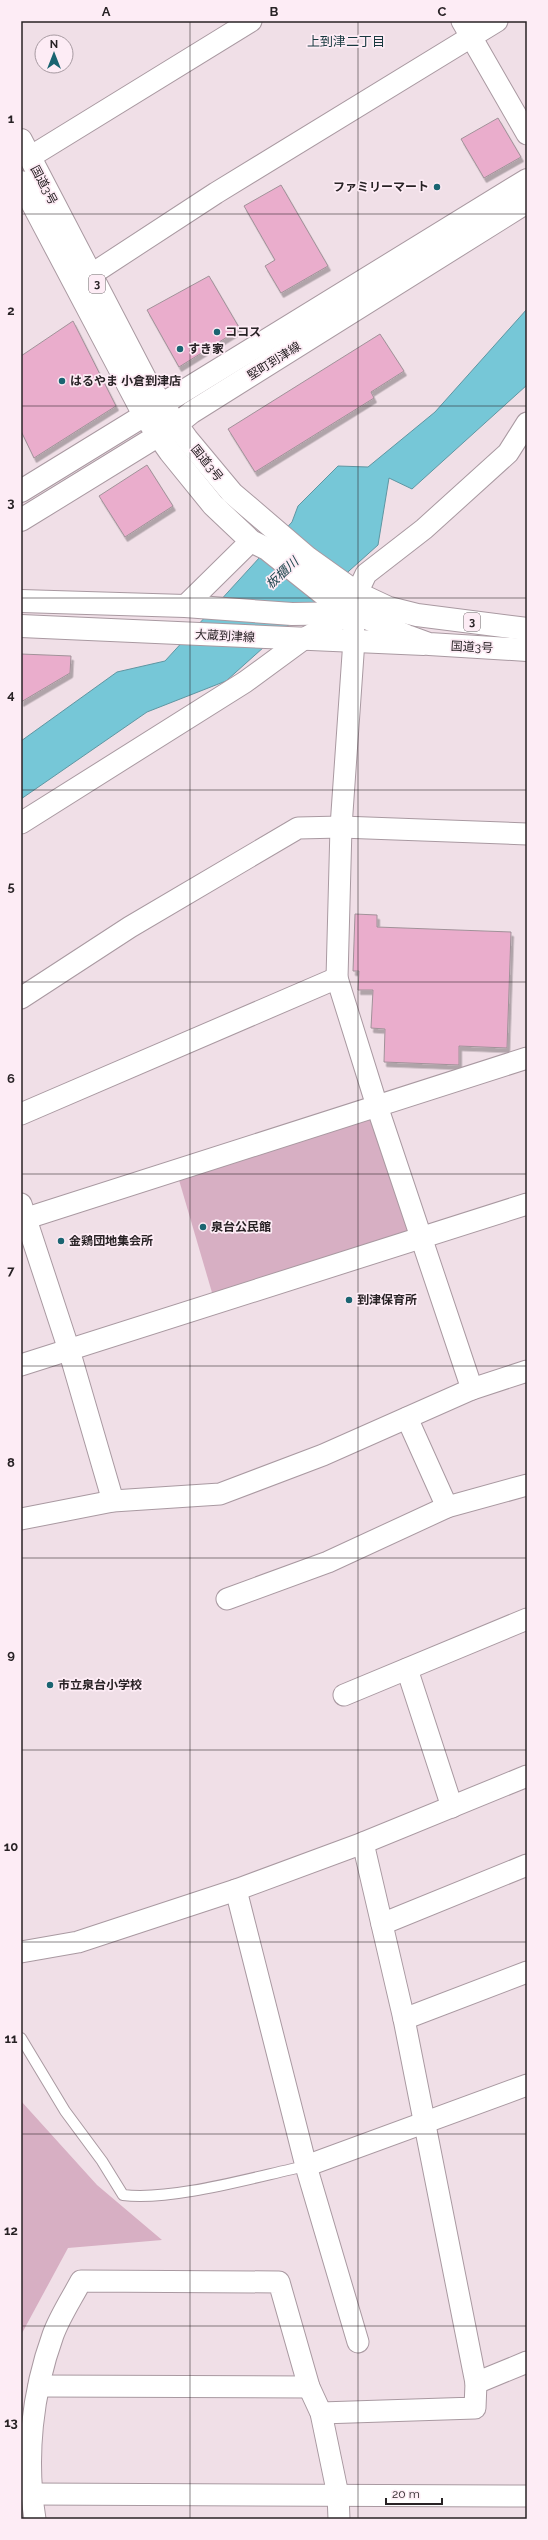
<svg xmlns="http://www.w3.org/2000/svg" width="548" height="2540" font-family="Raleway,'Noto Sans JP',sans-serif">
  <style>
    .green { fill: #d7afc3 }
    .water { fill: #76c7d7; stroke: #5f96a2 }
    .building { fill: #eaadcc; stroke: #a19299; filter: url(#shadow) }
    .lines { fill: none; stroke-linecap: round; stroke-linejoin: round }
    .lane-casing { stroke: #a999a1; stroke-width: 12 }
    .street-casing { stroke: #a999a1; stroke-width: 23 }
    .secondary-casing { stroke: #a999a1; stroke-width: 24 }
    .highway-casing { stroke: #a999a1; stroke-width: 24 }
    .lane { stroke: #fff; stroke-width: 10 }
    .street { stroke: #fff; stroke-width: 21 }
    .secondary { stroke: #fff; stroke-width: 22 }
    .highway { stroke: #fff; stroke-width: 22 }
    .grid { fill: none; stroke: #282225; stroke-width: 1; stroke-opacity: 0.55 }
    .poi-dot { fill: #1a6471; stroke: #fdecf5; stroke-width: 1.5 }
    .labels { text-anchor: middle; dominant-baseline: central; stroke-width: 3.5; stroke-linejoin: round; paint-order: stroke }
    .shield { fill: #fdecf5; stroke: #685f63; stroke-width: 1 }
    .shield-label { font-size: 11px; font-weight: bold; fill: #282225 }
    .street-label { font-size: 12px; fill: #282225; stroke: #fdecf5 }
    .poi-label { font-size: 12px; font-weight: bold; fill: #282225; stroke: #fdecf5; text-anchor: start }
    .neighbourhood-label { font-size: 13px; fill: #17383e; stroke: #fdecf5 }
    .water-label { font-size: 13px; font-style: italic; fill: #1f454d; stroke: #fdecf5 }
    .neatline { fill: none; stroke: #282225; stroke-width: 1.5 }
    .grid-label { font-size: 13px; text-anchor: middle; font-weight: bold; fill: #282225 }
  </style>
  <defs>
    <filter id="shadow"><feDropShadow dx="2.5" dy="4.5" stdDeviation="0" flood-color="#0004"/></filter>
  </defs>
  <rect width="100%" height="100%" fill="#f0dfe7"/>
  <g class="green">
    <polygon points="372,1118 408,1231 213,1296 179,1180"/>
    <polygon points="21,2101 97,2185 162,2240 68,2248 21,2335"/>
  </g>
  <polygon class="water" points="527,309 527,385 412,489 389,478 378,545 226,681 147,712 21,799 21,741 117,672 165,661 292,522 298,506 338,466 368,467 435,412"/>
  <g class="building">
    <polygon points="498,118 521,157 484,178 461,139"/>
    <polygon points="281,185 328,266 281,293 265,266 275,260 244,206"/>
    <polygon points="209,276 240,329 179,367 147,310"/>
    <polygon points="73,321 116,406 34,458 21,431 21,356"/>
    <polygon points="380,334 404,371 371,392 374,398 255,472 228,429"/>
    <polygon points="147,465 173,506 125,537 99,496"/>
    <polygon points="21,654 71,656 70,673 21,702"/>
    <polygon points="355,914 377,915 377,927 511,932 507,1048 459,1046 459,1065 384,1062 385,1029 371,1028 373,990 358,990 359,971 353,971"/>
  </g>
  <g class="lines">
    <defs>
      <path id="lane" d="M21,2038L65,2111L102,2161L123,2195C173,2201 254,2177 306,2166"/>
      <g id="street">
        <polyline points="462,21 527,134"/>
        <polyline points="30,157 251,21"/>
        <polyline points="92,274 216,193 497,21"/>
        <polyline points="185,606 251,541"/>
        <polyline points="21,823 245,682 305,638 353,612"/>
        <polyline points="21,998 130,927 298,828 341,827 527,834"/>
        <polyline points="21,1114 337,978"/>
        <polyline points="21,1204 69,1350 113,1501"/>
        <polyline points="21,1220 527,1058"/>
        <polyline points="21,1365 527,1204"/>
        <polyline points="472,1389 377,1106 337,978 341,827 354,640 353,612 357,593 366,574 424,529 508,453 527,423"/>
        <polyline points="407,1418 447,1507"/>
        <polyline points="21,1519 113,1501 220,1494 323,1455 472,1389 527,1371"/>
        <polyline points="227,1599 328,1562 447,1507 527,1485"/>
        <polyline points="407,1669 452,1807"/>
        <polyline points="344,1695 527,1619"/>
        <polyline points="363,1843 404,2019 476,2383 527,2362"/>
        <polyline points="236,1890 306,2166 358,2342"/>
        <polyline points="382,1924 527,1865"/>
        <polyline points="21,1952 78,1942 236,1890 363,1843 527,1776"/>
        <polyline points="404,2019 527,1972"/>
        <polyline points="306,2166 527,2085"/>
        <polyline points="39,2386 309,2387"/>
        <polyline points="321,2413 475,2408 476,2383"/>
        <polyline points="31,2494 527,2496"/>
        <path d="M35,2519C25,2458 32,2393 53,2335C60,2316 72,2298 81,2281L279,2282L309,2387L321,2413L338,2495L339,2519"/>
      </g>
      <g id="secondary">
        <polyline points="21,491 527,180"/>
        <polyline points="21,520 177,424 192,412 527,202"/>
        <polyline points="21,601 185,606 292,614 363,613"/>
        <polyline points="21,626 424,644"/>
      </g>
      <g id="highway">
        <polyline points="21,140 149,386 187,439 232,493 308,558 357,593 389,608 417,615 527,629"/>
        <polyline points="21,182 144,415 170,452 213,505 251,541 267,549 326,596 353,612 407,636 429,644 527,650"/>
      </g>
    </defs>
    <use href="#lane" class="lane-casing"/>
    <use href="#street" class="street-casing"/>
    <use href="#secondary" class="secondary-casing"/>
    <use href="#highway" class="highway-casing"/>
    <use href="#lane" class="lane"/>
    <use href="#street" class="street"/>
    <use href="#secondary" class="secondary"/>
    <use href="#highway" class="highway"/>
  </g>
  <path class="grid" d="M190,21V2519M358,21V2519M21,214H527M21,406H527M21,598H527M21,790H527M21,982H527M21,1174H527M21,1366H527M21,1558H527M21,1750H527M21,1942H527M21,2134H527M21,2326H527"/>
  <g class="poi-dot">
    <circle cx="437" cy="187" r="4"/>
    <circle cx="217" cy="332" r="4"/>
    <circle cx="180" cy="349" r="4"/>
    <circle cx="62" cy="381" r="4"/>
    <circle cx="203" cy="1227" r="4"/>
    <circle cx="61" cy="1241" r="4"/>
    <circle cx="349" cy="1300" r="4"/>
    <circle cx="50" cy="1685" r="4"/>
  </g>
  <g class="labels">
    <g class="shield">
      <rect x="89" y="275" width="16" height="18" rx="3"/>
      <rect x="464" y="613" width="16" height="18" rx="3"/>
    </g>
    <g class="shield-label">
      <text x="97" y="284">3</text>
      <text x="472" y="622">3</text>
    </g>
    <g class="street-label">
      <text transform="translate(44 185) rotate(62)">国道3号</text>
      <text transform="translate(274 361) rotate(-32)">堅町到津線</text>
      <text transform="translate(207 463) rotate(51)">国道3号</text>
      <text transform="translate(225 636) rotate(3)">大蔵到津線</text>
      <text transform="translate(472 647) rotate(3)">国道3号</text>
    </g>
    <g class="poi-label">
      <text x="429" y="187" text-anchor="end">ファミリーマート</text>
      <text x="225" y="332">ココス</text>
      <text x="188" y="349">すき家</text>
      <text x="70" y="381">はるやま 小倉到津店</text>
      <text x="211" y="1227">泉台公民館</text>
      <text x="69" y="1241">金鶏団地集会所</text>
      <text x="357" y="1300">到津保育所</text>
      <text x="58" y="1685">市立泉台小学校</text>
    </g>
    <g class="neighbourhood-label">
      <text x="346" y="41">上到津二丁目</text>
    </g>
    <g class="water-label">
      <text transform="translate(282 573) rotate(-43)">板櫃川</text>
    </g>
  </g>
  <rect width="548" height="2540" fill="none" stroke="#fdecf5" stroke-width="44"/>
  <g transform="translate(54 54)"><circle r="19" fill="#fdecf5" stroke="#a89ba2"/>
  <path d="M0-3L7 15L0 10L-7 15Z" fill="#1a6471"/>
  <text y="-6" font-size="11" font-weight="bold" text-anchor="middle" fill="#282225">N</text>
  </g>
  <path d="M386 2498v6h56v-6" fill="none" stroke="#282225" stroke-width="2"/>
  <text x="392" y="2498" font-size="12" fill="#282225" stroke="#fdecf5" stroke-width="3" paint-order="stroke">20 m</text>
  <rect x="22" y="22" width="504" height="2496" class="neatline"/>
  <g class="grid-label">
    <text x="106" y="16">A</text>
    <text x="274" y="16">B</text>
    <text x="442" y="16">C</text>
    <text x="11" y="123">1</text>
    <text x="11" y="315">2</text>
    <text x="11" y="507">3</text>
    <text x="11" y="699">4</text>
    <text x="11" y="891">5</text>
    <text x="11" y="1083">6</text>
    <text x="11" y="1275">7</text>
    <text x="11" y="1467">8</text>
    <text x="11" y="1659">9</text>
    <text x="11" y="1851">10</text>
    <text x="11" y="2043">11</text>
    <text x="11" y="2235">12</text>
    <text x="11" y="2427">13</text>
  </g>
</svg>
